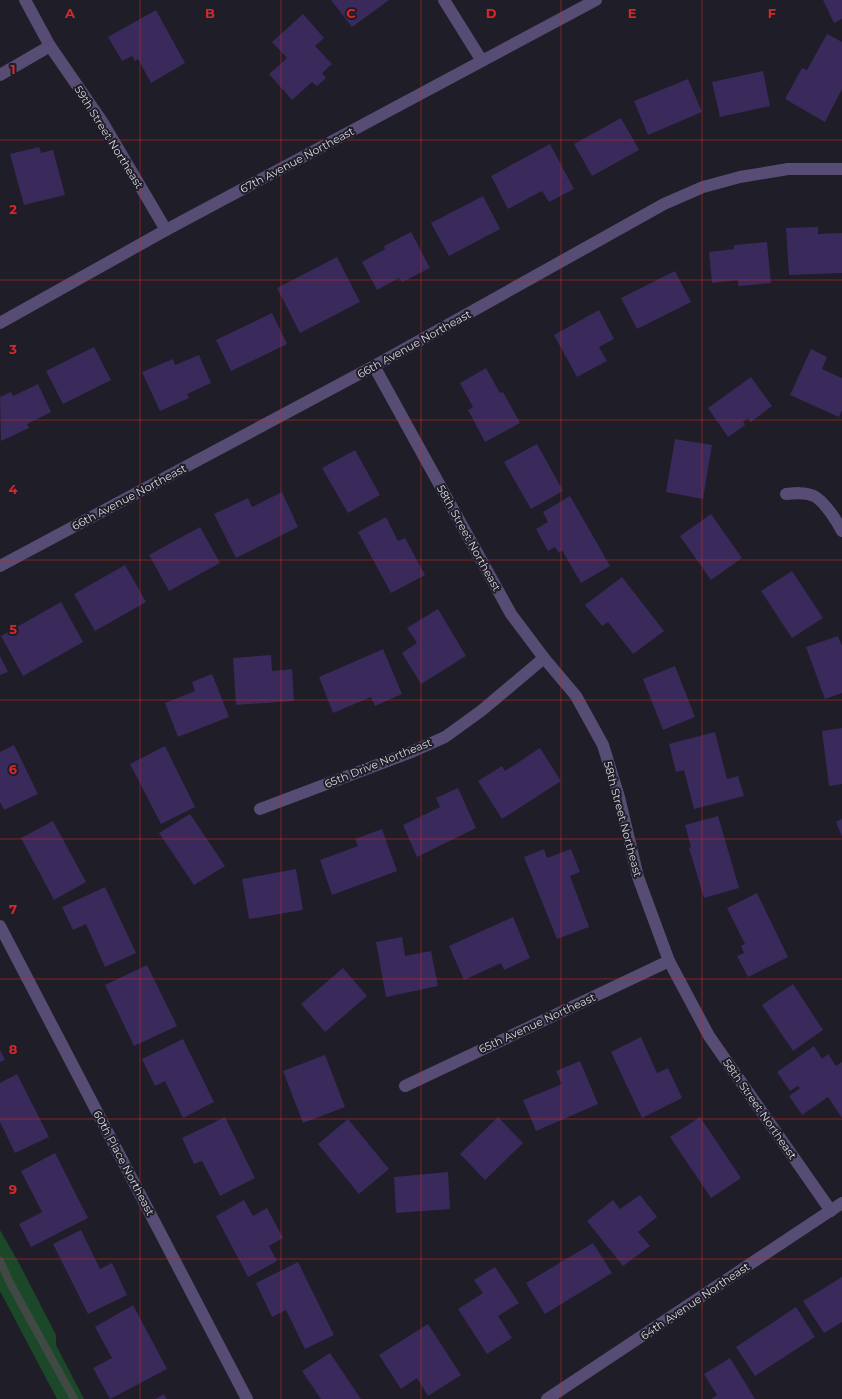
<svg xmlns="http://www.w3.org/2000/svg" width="842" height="1399" font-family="Montserrat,sans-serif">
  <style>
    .green { fill: #1a4829 }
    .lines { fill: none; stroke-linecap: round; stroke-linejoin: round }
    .stream { stroke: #404943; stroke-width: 8 }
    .building { fill: #3a295b }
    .minor { stroke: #574c74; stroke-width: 12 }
    .grid { fill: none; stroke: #d62828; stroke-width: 1; stroke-opacity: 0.55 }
    .labels { text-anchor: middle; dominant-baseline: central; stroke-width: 4; stroke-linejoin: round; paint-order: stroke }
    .street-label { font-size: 11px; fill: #d7d6dd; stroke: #1f1d27 }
    .grid-label { font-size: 13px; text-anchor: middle; font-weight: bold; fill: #d62828; stroke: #1f1d27; stroke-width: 4; stroke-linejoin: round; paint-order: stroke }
  </style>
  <rect width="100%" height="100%" fill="#1f1d27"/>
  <polygon class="green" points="0,1230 20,1265 56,1335 56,1345 84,1399 57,1399 0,1291"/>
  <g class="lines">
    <polyline class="stream" points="0,1261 10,1283 74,1399"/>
  </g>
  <g class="building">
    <polygon points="331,0 389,0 352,27"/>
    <polygon points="823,0 842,0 842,19 834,23"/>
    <polygon points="156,10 185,63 151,83 138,59 135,61 132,56 122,61 108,37"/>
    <polygon points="303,14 324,38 315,46 332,64 322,73 326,78 317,86 312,82 292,100 269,74 287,58 272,42"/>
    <polygon points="827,34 842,42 842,89 825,122 785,99 802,68 807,70"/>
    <polygon points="763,71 770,106 720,117 712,82"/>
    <polygon points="688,79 702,112 648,135 634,101"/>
    <polygon points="621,118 639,150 592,176 574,144"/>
    <polygon points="550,144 574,189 549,202 542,191 508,209 491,176"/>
    <polygon points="39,147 41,153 53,150 65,195 24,205 10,154"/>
    <polygon points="483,196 500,229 449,256 431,223"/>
    <polygon points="818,227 818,234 842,233 842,273 789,275 786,228"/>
    <polygon points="411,232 430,268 402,282 399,278 377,290 362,262 385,249 384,246"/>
    <polygon points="767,242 771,283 738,286 738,280 712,283 709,252 734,249 734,245"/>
    <polygon points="337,257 360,302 300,333 277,288"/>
    <polygon points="675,271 691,302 637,329 621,298"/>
    <polygon points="599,310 614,339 599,347 607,361 577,377 554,335"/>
    <polygon points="272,313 287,344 231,371 216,340"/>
    <polygon points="94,347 111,380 63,404 46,371"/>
    <polygon points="811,349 827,357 822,369 842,378 842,410 839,417 790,395"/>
    <polygon points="199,355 211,383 187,394 189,398 160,411 142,372 173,359 175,365"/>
    <polygon points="486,368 500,393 503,392 520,423 485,442 468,410 473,407 460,383"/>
    <polygon points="751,377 772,406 751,422 748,418 743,421 745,425 728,437 708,408"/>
    <polygon points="38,384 51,412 27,424 29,428 1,441 0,397 11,392 13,396"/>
    <polygon points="675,439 712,445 703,499 666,492"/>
    <polygon points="537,444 563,491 531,509 504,462"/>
    <polygon points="355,450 380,495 348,513 322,468"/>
    <polygon points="282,492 298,527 236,558 214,514 248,498 252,507"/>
    <polygon points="570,496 610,566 581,583 562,550 559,553 555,547 548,551 536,529 548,522 543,512"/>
    <polygon points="711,514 742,558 711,580 680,536"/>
    <polygon points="386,517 398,541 405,538 425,575 391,593 358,532"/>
    <polygon points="200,527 220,563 169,591 149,555"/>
    <polygon points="125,565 146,602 95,631 74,594"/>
    <polygon points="792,571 823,618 792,638 761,591"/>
    <polygon points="622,577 664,631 633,654 608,622 602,626 585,605"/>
    <polygon points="61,602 83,642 23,676 1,636"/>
    <polygon points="438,609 466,656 421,684 402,653 417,643 407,628"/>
    <polygon points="838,636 842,646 842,693 825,699 806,647"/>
    <polygon points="383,649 402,694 375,706 371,697 333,713 319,677"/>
    <polygon points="271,655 272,671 292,669 294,701 236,705 233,658"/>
    <polygon points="0,656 8,672 0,675"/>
    <polygon points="675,666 695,717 663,730 643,679"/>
    <polygon points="212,674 229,717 178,737 165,703 195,691 192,682"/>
    <polygon points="842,728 842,784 829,786 822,731"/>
    <polygon points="715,732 727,779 738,776 744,796 694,809 684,770 676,772 669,744"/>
    <polygon points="14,745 38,794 4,810 0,802 0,752"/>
    <polygon points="165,746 195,807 161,824 130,764"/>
    <polygon points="540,748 561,781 502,819 478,781 502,766 505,771"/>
    <polygon points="458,788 476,828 417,857 403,825 440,807 436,798"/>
    <polygon points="190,814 225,866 194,885 159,833"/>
    <polygon points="718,816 739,888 704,898 689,848 691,847 685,825"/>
    <polygon points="842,819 842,837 836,822"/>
    <polygon points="53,821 86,882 54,900 21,838"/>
    <polygon points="382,829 397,871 332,895 320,860 358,846 355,839"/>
    <polygon points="544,849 547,858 571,849 580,872 570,876 589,927 557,939 524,857"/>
    <polygon points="296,869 303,910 249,919 242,879"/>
    <polygon points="105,887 136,953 105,967 86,924 73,930 62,907"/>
    <polygon points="757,893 788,957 748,977 737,956 744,953 741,946 745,944 727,908"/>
    <polygon points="513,917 530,958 504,970 501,963 464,980 449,946"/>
    <polygon points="402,937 405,956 431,951 438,986 386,997 376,942"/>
    <polygon points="147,965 177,1026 134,1046 105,985"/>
    <polygon points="343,968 367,996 325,1032 301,1004"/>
    <polygon points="793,984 823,1030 793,1051 762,1005"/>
    <polygon points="641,1037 657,1073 668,1068 682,1098 642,1118 611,1052"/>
    <polygon points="183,1039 214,1102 183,1118 165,1081 155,1086 142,1059"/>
    <polygon points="814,1046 822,1059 828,1054 836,1066 842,1062 842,1118 828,1097 802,1115 789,1096 800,1088 798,1086 790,1091 777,1072"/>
    <polygon points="0,1050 5,1060 0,1062"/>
    <polygon points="325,1055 345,1107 303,1123 283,1071"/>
    <polygon points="580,1061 598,1104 536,1131 523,1100 562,1084 556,1071"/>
    <polygon points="17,1074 49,1137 15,1153 0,1122 0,1083"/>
    <polygon points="225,1117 255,1178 220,1196 202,1161 194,1164 182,1138"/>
    <polygon points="498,1117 523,1143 485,1180 460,1154"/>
    <polygon points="700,1117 741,1178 711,1198 670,1137"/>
    <polygon points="348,1119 389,1169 359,1194 318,1144"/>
    <polygon points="55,1153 88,1218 31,1247 19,1224 42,1212 21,1171"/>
    <polygon points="448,1172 450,1209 396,1213 394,1177"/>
    <polygon points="640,1195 657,1217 638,1232 650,1246 623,1266 587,1221 613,1200 620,1209"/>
    <polygon points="244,1200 253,1216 267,1208 283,1238 269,1246 277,1261 248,1277 216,1216"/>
    <polygon points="81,1230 100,1269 112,1263 127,1295 88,1314 53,1244"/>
    <polygon points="593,1243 612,1273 545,1314 526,1283"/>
    <polygon points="298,1262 334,1335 305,1349 286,1310 272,1317 256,1283"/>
    <polygon points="495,1267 519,1303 498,1316 512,1338 487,1354 458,1309 483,1293 474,1280"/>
    <polygon points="842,1277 842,1322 824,1333 803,1301"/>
    <polygon points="133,1305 167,1369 110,1399 93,1368 112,1358 95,1327"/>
    <polygon points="796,1307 815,1337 755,1376 736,1347"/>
    <polygon points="428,1324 461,1375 428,1396 417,1378 401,1389 379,1355"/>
    <polygon points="330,1353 361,1399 321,1399 302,1371"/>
    <polygon points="730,1358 755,1399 711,1399 717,1395 704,1374"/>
    <polygon points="164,1394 167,1399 155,1399"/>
  </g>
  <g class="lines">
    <g class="minor">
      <polyline points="25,0 50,46 103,123 166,230"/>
      <polyline points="444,0 482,61"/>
      <polyline points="0,75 50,46"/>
      <polyline points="0,323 166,230 596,0"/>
      <polyline points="374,366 511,614 544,658 576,696 603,745 619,797 638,877 669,961 709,1036 831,1211"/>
      <path d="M786,494C795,493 805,492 814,496C824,501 837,521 842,531"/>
      <polyline points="0,566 374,366 664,204 703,187 740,177 788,169 842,169"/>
      <polyline points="260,809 409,753 445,737 481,711 544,658"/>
      <polyline points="0,926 247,1399"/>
      <polyline points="405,1086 669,961"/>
      <polyline points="547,1399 842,1203"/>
    </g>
  </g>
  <path class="grid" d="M140,0V1399M281,0V1399M421,0V1399M561,0V1399M702,0V1399M0,140H842M0,280H842M0,420H842M0,560H842M0,700H842M0,839H842M0,979H842M0,1119H842M0,1259H842"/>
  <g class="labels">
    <g class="street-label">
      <text transform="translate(109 137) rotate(58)">59th Street Northeast</text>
      <text transform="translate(297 160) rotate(-28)">67th Avenue Northeast</text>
      <text transform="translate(414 344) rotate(-29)">66th Avenue Northeast</text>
      <text transform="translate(129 497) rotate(-28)">66th Avenue Northeast</text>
      <text transform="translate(469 538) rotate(61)">58th Street Northeast</text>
      <text transform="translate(378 763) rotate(-22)">65th Drive Northeast</text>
      <text transform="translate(623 819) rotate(75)">58th Street Northeast</text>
      <text transform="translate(537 1023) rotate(-25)">65th Avenue Northeast</text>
      <text transform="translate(760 1109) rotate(55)">58th Street Northeast</text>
      <text transform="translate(124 1163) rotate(62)">60th Place Northeast</text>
      <text transform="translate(695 1301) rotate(-34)">64th Avenue Northeast</text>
    </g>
  </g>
  <g class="grid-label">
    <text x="70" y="18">A</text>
    <text x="210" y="18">B</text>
    <text x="351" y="18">C</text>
    <text x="491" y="18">D</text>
    <text x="632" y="18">E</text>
    <text x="772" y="18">F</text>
    <text x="13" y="74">1</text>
    <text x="13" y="214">2</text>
    <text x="13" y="354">3</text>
    <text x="13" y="494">4</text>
    <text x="13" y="634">5</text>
    <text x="13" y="774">6</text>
    <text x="13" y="914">7</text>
    <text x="13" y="1054">8</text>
    <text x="13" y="1194">9</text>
  </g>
</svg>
